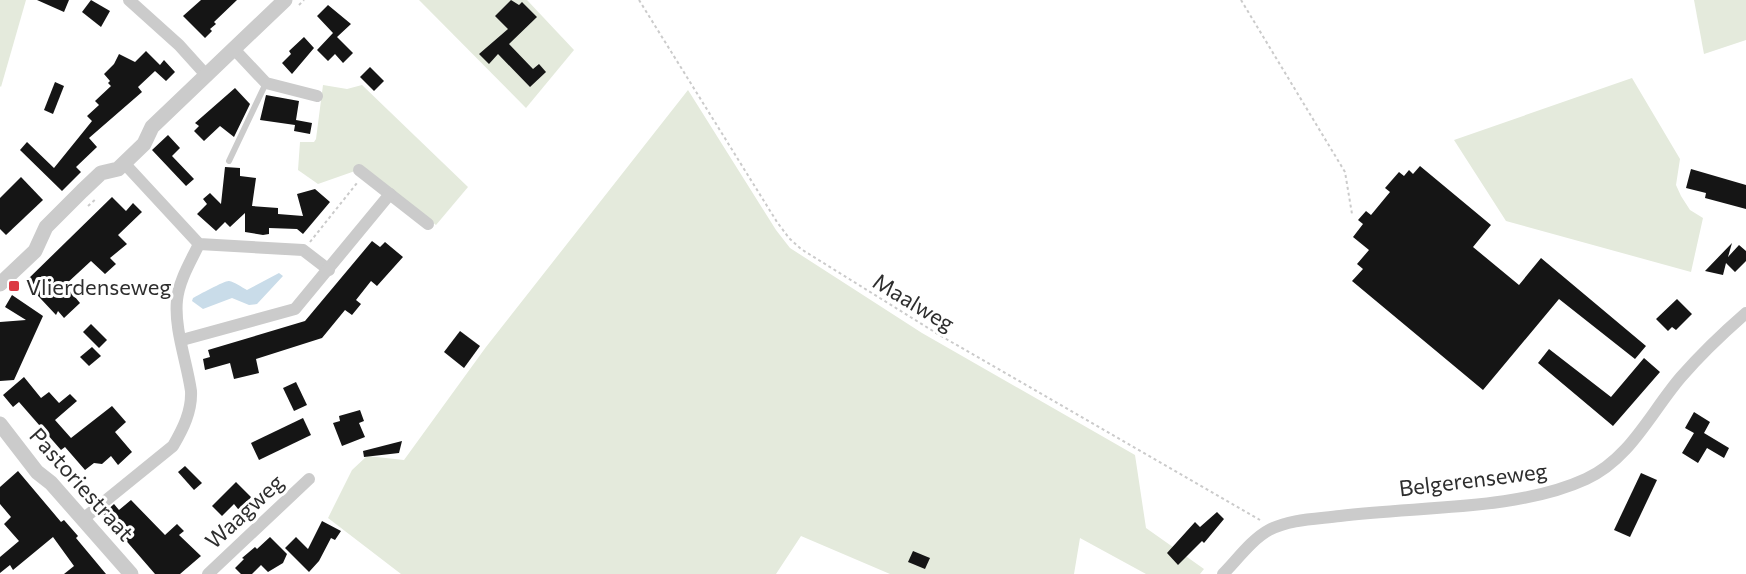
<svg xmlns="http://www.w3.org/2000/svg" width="1746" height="574" font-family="Commissioner,sans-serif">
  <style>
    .green { fill: #e4eadc }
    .water { fill: #c9dce9 }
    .building { fill: #151515 }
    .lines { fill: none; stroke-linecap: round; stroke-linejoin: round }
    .path { stroke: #cbcbcb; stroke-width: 2; stroke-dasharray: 3 3; stroke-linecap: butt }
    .service { stroke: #cbcbcb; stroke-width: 6 }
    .minor { stroke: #cbcbcb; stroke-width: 12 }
    .tertiary { stroke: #cbcbcb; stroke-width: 15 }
    .poi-dot { fill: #db3a44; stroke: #fff; stroke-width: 2 }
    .labels { text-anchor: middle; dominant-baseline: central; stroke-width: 6; stroke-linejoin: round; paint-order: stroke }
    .poi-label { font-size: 22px; fill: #2e2e2e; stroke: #fff; text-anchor: start }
    .street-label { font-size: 22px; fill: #2e2e2e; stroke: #fff }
  </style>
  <rect width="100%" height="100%" fill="#fff"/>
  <g class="green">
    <polygon points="0,0 26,0 1,87 0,86"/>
    <polygon points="419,0 527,0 574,50 526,108"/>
    <polygon points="1694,0 1746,0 1746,40 1704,54"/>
    <polygon points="1632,78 1680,159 1676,185 1681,196 1690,210 1703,218 1691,272 1506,221 1454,140"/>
    <polygon points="323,85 347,89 362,85 468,187 436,225 360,164 355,171 318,184 298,170 300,142 314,142 316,139"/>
    <polygon points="688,90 776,230 790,248 922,333 1135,455 1146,528 1204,569 1200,574 1146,574 1080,538 1074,574 890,574 801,536 776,574 401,574 328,518 352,470 367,456 404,460 486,347"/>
  </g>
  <path class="water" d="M279,273L283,276L257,304L249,305L232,298L203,309L192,301L193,298C198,295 226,280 229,281C235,282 241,287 247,290Z"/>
  <g class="building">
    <polygon points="37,0 69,0 64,12"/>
    <polygon points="91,0 110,11 101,27 82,12"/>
    <polygon points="201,0 237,0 214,22 216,24 210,29 212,31 205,38 183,16"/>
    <polygon points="511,0 519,5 522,2 537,17 509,44 533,69 539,64 546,72 530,87 498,54 489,64 479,54 508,29 495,16"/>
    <polygon points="328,5 351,24 337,37 353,53 343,63 335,54 328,61 317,50 333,33 317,16"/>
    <polygon points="304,37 314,48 292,74 282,63 291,54 289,51"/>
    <polygon points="146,51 160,65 164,60 175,72 166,81 155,71 138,87 142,92 89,138 97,147 76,167 81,172 62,191 20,150 27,142 54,168 92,121 87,116 99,105 95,101 111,86 108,83 110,81 104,74 114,64 119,54 135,62"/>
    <polygon points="370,67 384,81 374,91 360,77"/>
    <polygon points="55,82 64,86 53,114 44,110"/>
    <polygon points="235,88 250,104 234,137 220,126 204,141 194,131 199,126 195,123"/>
    <polygon points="266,95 299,101 296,120 312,123 310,134 294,131 295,125 260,120"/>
    <polygon points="168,135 180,148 172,156 194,179 186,186 152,150"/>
    <polygon points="1420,166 1491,225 1473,247 1519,285 1541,258 1646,346 1635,359 1559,299 1483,390 1352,281 1363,269 1357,264 1369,250 1353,237 1363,224 1358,220 1366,211 1371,215 1390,192 1385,188 1399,172 1404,176 1409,170 1413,174"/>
    <polygon points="225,167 240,168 240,176 256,178 252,206 278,208 278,214 303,216 297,194 315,189 330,202 303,234 297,229 269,228 269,234 263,235 245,232 245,213 230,227 225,222 216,231 197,214 207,204 203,199 210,193 221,204"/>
    <polygon points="1691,169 1746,185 1746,209 1705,198 1706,193 1686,188"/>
    <polygon points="21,177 43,200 6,235 0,229 0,198"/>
    <polygon points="112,197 126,211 133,203 142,212 118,235 127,244 110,258 116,264 105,274 91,261 65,285 80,303 64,318 58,311 56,315 25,282"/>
    <polygon points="372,241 380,247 385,242 403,257 377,286 371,281 356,300 361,304 352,315 345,310 322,338 256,359 259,373 234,379 230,363 205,370 203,359 210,357 208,350 305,321"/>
    <polygon points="1732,243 1728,257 1739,245 1746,251 1746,261 1735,272 1726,263 1723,275 1705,271"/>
    <polygon points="12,295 43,316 14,380 0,381 0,322 26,320 5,307"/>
    <polygon points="1677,299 1692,314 1676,330 1672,327 1668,331 1656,319"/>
    <polygon points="91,324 107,340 99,348 83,332"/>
    <polygon points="460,331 480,346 464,368 444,352"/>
    <polygon points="92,347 101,356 89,366 80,357"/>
    <polygon points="1549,349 1611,397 1644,358 1660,372 1613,426 1538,363"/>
    <polygon points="24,377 41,398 49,392 59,403 70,394 77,401 55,420 71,438 112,406 126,422 115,432 132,452 118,465 111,456 102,464 94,463 85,470 65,447 61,450 19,402 13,407 3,395"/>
    <polygon points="296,382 307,405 294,411 283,388"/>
    <polygon points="360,410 364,421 359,423 365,437 342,446 333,423 340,421 339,416"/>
    <polygon points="1694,412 1710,422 1704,433 1729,448 1724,458 1707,448 1698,463 1682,453 1694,433 1685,428"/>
    <polygon points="303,418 311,435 259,460 251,443"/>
    <polygon points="402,441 399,453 364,457 363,451"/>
    <polygon points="185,466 202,483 194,490 178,472"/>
    <polygon points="18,471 61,522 64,520 78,536 76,538 106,574 64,574 74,566 53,537 13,570 10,565 0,573 0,557 19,541 4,524 11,517 0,504 0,487"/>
    <polygon points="1641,473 1657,480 1630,537 1614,530"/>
    <polygon points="236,482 251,497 244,506 238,509 234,504 222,516 212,506"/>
    <polygon points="131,500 165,535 177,524 184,531 179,535 201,556 180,574 155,574 103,514 114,504 119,510"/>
    <polygon points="1217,512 1224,519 1204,543 1202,541 1178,565 1167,553 1195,522 1200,527"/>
    <polygon points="322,521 341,531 335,540 331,538 319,561 309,572 285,548 296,537 308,549"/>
    <polygon points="270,537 287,554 283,563 268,572 261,565 252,574 241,574 235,568 244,559 242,558 255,547 257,549"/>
    <polygon points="913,551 930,558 925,569 908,562"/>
  </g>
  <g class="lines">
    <g class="path">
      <polyline points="639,0 777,222 789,238 801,249 941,336 1260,520"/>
      <polyline points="1241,0 1345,172 1352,214"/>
      <polyline points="299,5 304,0"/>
      <polyline points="88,206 97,198"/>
      <polyline points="310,242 357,183"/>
    </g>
    <polyline class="service" points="229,161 266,83"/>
    <g class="minor">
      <polyline points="129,0 179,45 207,76"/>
      <polyline points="233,48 266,83 317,96"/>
      <polyline points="124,163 199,244 303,250 329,270"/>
      <polyline points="359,170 428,224"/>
      <polyline points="182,340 295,309 390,194"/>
      <path d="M83,519L173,446C183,429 192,411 191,391C187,362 174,329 177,300C179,280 191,261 199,244"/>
      <polyline points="208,574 309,479"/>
      <path d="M1223,574C1236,561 1252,539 1269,530C1290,519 1317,519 1340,516C1416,506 1517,511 1586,479C1630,459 1651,412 1681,377C1701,354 1723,333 1746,313"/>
    </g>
    <g class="tertiary">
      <polyline points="0,284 35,251 46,227 82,191 101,173 118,169 144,144 152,127 285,0"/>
      <polyline points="0,424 37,472 51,483 131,574"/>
    </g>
  </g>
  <rect class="poi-dot" x="8" y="280" width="12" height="12" rx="3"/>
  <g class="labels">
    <g class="poi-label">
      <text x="26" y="286">Vlierdenseweg</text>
    </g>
    <g class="street-label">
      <text transform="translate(914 302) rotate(31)">Maalweg</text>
      <text transform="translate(1473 479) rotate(-7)">Belgerenseweg</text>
      <text transform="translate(82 484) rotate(48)">Pastoriestraat</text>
      <text transform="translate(244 511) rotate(-43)">Waagweg</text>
    </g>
  </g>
</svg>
